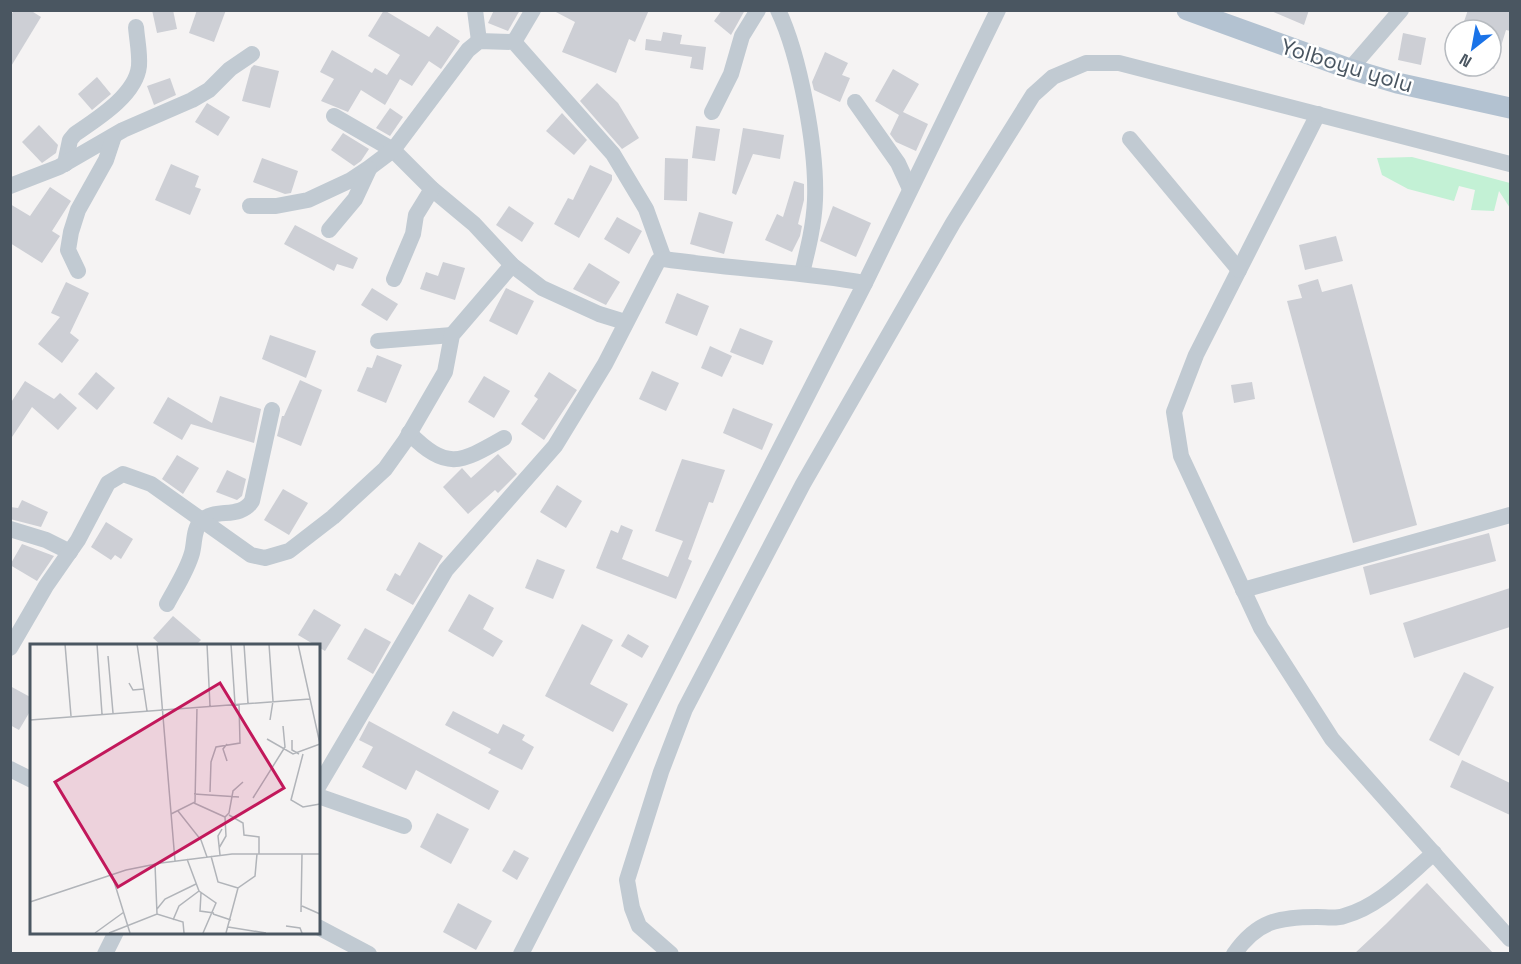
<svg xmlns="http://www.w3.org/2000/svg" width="1521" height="964" font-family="'Space Grotesk',sans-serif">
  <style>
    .green { fill: #c3f1d5 }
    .building { fill: #cdcfd5 }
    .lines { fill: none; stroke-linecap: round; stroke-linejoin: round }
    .minor { stroke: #c1cad2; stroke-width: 16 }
    .major { stroke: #b3c2d1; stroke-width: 21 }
    .labels { text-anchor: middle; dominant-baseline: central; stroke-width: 5; stroke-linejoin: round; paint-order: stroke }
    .street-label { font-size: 22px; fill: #4a5661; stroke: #fff }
    .inset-road { fill: none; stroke: #b1b4b9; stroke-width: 1.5 }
    .view { fill: #c2185b; fill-opacity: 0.15; stroke: #c2185b; stroke-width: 3 }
    .inset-edge { fill: none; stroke: #4a5661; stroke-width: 3 }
  </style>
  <rect width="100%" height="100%" fill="#f5f3f3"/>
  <polygon class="green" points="1412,157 1510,183 1510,208 1499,191 1494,211 1471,210 1475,190 1459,186 1454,201 1408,189 1382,175 1377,158"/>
  <g class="building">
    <polygon points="14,10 30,10 41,17 10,68 10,17"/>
    <polygon points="152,10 173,10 177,29 157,33"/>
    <polygon points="197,10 226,10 214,42 189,33"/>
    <polygon points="384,10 429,37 437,26 460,41 441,69 429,61 412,86 400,79 385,105 361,90 348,112 321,101 334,79 320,72 332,50 372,73 375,68 387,75 400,55 368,36"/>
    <polygon points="494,10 520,10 508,31 488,23"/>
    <polygon points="552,10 649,10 635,42 629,39 616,73 562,52 575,22"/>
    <polygon points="722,10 745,10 731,35 714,21"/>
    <polygon points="1269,10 1309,10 1304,25"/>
    <polygon points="1468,10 1510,10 1510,31 1506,30 1494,69 1491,68 1491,30 1461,30"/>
    <polygon points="663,32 682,35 680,44 706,47 703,70 690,68 692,57 645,50 646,39 661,41"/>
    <polygon points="1403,33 1426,38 1421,65 1398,60"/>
    <polygon points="825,52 848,63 842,75 850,78 840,102 814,90 812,82"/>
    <polygon points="254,65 279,71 270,108 242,101 251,68"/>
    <polygon points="893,69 919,84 903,112 928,124 916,151 896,142 890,134 899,115 875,101"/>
    <polygon points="97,77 111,94 92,110 78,94"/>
    <polygon points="170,78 176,95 154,105 147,86"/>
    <polygon points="597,83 618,103 639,138 622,149 580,101"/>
    <polygon points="207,103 230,117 218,136 195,122"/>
    <polygon points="390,108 403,117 390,136 376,128"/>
    <polygon points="562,113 587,140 574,155 546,131"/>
    <polygon points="39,125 58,145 56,153 42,163 22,142"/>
    <polygon points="696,126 720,129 715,161 692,158"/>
    <polygon points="743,128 784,135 780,159 753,154 736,195 732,193"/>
    <polygon points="343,133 369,149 361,161 354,166 331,150"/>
    <polygon points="262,158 298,171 291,193 285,194 253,182"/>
    <polygon points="665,158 688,159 687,201 664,200"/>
    <polygon points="171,164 199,176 195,187 201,189 190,215 155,200"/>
    <polygon points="590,165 612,175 612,180 579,238 554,224 568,198 573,200"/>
    <polygon points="794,181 804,184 804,200 798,224 802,226 800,236 792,252 765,240 777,214 783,217"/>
    <polygon points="50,187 71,201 52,231 60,236 42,263 10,243 10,204 30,216"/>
    <polygon points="509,206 534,223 522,242 496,225"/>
    <polygon points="833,206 871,223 856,257 820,241"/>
    <polygon points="699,212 733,222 724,254 690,244"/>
    <polygon points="617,217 642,231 629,254 604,239"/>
    <polygon points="295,225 358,258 353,269 337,264 334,271 284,244"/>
    <polygon points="1336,236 1343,261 1305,270 1299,245"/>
    <polygon points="443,262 465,268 455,300 420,289 426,272 438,276"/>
    <polygon points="589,263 620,282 606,305 573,289"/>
    <polygon points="1318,279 1322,292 1352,284 1417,525 1353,543 1287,301 1302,298 1298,285"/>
    <polygon points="66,282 89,293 70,333 79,340 62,363 38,344 60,317 51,313"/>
    <polygon points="372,288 398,304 387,321 361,305"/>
    <polygon points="506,288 534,301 517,335 489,321"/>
    <polygon points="677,293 709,306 697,336 665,323"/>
    <polygon points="740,328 773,341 763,365 730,352"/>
    <polygon points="270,335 316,351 306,378 262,359"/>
    <polygon points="710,346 732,356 722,377 701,368"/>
    <polygon points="377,355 402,365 386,403 357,391 367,367 372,368"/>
    <polygon points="652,371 679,383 666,411 639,399"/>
    <polygon points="96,372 115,388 97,410 78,394"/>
    <polygon points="549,372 577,390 544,440 521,424 538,399 534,396"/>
    <polygon points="484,376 510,391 494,418 468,402"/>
    <polygon points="300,380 322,390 301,446 277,436 282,416 284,416"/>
    <polygon points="25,381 54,399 60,393 77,408 58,430 32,407 10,440 10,404"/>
    <polygon points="1252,382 1255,399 1234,403 1231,385"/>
    <polygon points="220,396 261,409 254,443 191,424 182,440 153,423 168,397 212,423"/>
    <polygon points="733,408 773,424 762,450 723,433"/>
    <polygon points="498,454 517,474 498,493 495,490 468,514 443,487 462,468 471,478"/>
    <polygon points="177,455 199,468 183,494 162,479"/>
    <polygon points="682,459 725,470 713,503 709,502 688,559 692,561 676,599 596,568 611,530 618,533 621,525 633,530 622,559 668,577 683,541 655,531"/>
    <polygon points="227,470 246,479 242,496 237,500 216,492"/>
    <polygon points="557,485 582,501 566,528 540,512"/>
    <polygon points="283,489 308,503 289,535 264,520"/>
    <polygon points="22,500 48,512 41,527 10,519 10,507 18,508"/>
    <polygon points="106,522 133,539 121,559 115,555 111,560 91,547"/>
    <polygon points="1489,533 1496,561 1370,595 1363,567"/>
    <polygon points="419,542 443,556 413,605 386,590 395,573 400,576"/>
    <polygon points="22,544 54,556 37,581 10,565"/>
    <polygon points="537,559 565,570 553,599 525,588"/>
    <polygon points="1510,588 1510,627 1414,658 1403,623"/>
    <polygon points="469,594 494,608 483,629 503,641 493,657 448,631"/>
    <polygon points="314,609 341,625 325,651 298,635"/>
    <polygon points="173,616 201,640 195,646 162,646 153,638"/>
    <polygon points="582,624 613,640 590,684 628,704 613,732 545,696"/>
    <polygon points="365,628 391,642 373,674 347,659"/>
    <polygon points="628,634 649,646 642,658 621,646"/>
    <polygon points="1464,672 1494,687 1459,756 1429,740"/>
    <polygon points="10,686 32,698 32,708 19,730 10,725"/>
    <polygon points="453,711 498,734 503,724 525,735 522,740 534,747 522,770 488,753 491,749 445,725"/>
    <polygon points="369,721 499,791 489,810 416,770 406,790 362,767 373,747 359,740"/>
    <polygon points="1462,760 1510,783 1510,815 1450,787"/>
    <polygon points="437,813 469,829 451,864 420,847"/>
    <polygon points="514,850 529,858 517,880 502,871"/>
    <polygon points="1427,883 1494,954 1354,954 1386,924"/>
    <polygon points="458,903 492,921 476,950 443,932"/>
  </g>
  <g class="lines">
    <g class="minor">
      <polyline points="475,10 479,41"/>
      <path d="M778,10C800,56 817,149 815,200C814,225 808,249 802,273"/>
      <polyline points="514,42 533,10"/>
      <polyline points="1350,69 1401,10"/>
      <polyline points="855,102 898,163 910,189"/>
      <polyline points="712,112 731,74 742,36 758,10"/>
      <polyline points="1318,114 1196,355 1174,412 1181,456 1261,628 1332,739 1510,939"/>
      <polyline points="334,116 393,150 432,189 474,224 512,265 542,288 599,314 625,322"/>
      <polyline points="1130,139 1239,270"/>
      <path d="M65,164L70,140L75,134C97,119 136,95 139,66C140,53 137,40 136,27"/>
      <polyline points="10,186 59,167 123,130 192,100 209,90 230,69 252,54"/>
      <polyline points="250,206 276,206 308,200 351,180 369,168 393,150 468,50 479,41 514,42 613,154 646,209 664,259"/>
      <polyline points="329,230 355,199 369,169"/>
      <polyline points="78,271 68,250 71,232 78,210 106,160 114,136"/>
      <polyline points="394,279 413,234 416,215 432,189"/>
      <polyline points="378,341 452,335"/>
      <path d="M409,433C447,471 460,463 504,438"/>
      <polyline points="10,529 46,540 70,552"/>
      <polyline points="1243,590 1510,515"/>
      <path d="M167,604C176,587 187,571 192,553C195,542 193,530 201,521C215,507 240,520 252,501L272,410"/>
      <polyline points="10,648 46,586 78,540 108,483 123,474 151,484 251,555 265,558 289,551 333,517 385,469 405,441 445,372 452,335 512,265"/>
      <polyline points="10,769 32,780"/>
      <path d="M318,787L446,570L555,446L605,364L658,261L664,259C731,269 798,271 865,283"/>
      <polyline points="318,796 404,826"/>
      <polyline points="318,927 369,954"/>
      <polyline points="105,954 116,932"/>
      <polyline points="521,954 865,283 998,10"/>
      <polyline points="671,954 639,926 632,908 627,880 661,772 685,709 803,484 953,223 1033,95 1053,77 1086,63 1119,63 1510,164"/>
      <path d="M1234,954C1257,921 1278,917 1317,917C1326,917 1336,919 1344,916C1379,907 1407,876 1434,853"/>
    </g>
    <polyline class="major" points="1187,10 1350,69 1397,83 1510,108"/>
  </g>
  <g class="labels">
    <g class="street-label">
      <text transform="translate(1347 65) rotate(17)">Yolboyu yolu</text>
    </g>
  </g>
  <g transform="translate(30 644)">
    <rect width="290" height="290" fill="#f5f3f3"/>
    <path class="inset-road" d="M35,0L41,72M67,0L72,70M107,0L117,67M127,0L145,217M177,0L180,62M201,0L205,60M214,0L218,59M239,0L243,57L240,76M78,12L83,69M99,39L103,46L114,45M0,76L280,55M237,95L263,110L290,100L268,0M262,96V106L269,110M273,110L261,156L273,163L290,160M197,117L193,105L197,100M180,148L181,118L186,103L210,99L209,60M164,150L209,153M223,154L255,103L253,82M164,159L195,173L199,169L203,147L213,138M148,167L171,196L177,213M141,170L165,158L167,63M199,171L213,179L214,191L229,193V210M189,204L196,192L195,173M190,211L188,192L192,185M181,212L188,238L208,244M157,215L169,247L186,259L173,289M125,220L127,270M82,231L100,289M171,249L170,267L184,269M0,258L96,226L131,219L202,210H290M272,262L290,270M127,265L135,255L166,240M271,268L272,210M183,270L201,276M143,276L149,262L169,247M256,282L270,284L272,289M198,283L236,289M65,289L94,268M79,289L127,270L153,278L154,289M196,289L208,244L225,232L227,210"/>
    <path class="view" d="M190,39L254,144L88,243L25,138Z"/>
    <rect width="290" height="290" class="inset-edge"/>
  </g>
  <rect width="1521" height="964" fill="none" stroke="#4a5661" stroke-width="24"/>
  <g transform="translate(1473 48) rotate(211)"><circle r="28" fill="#ffffff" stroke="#b7bbc0" stroke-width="1.5"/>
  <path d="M0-4.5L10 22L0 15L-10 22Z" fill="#1a73e8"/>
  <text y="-9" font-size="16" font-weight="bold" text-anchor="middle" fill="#4a5661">N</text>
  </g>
</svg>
